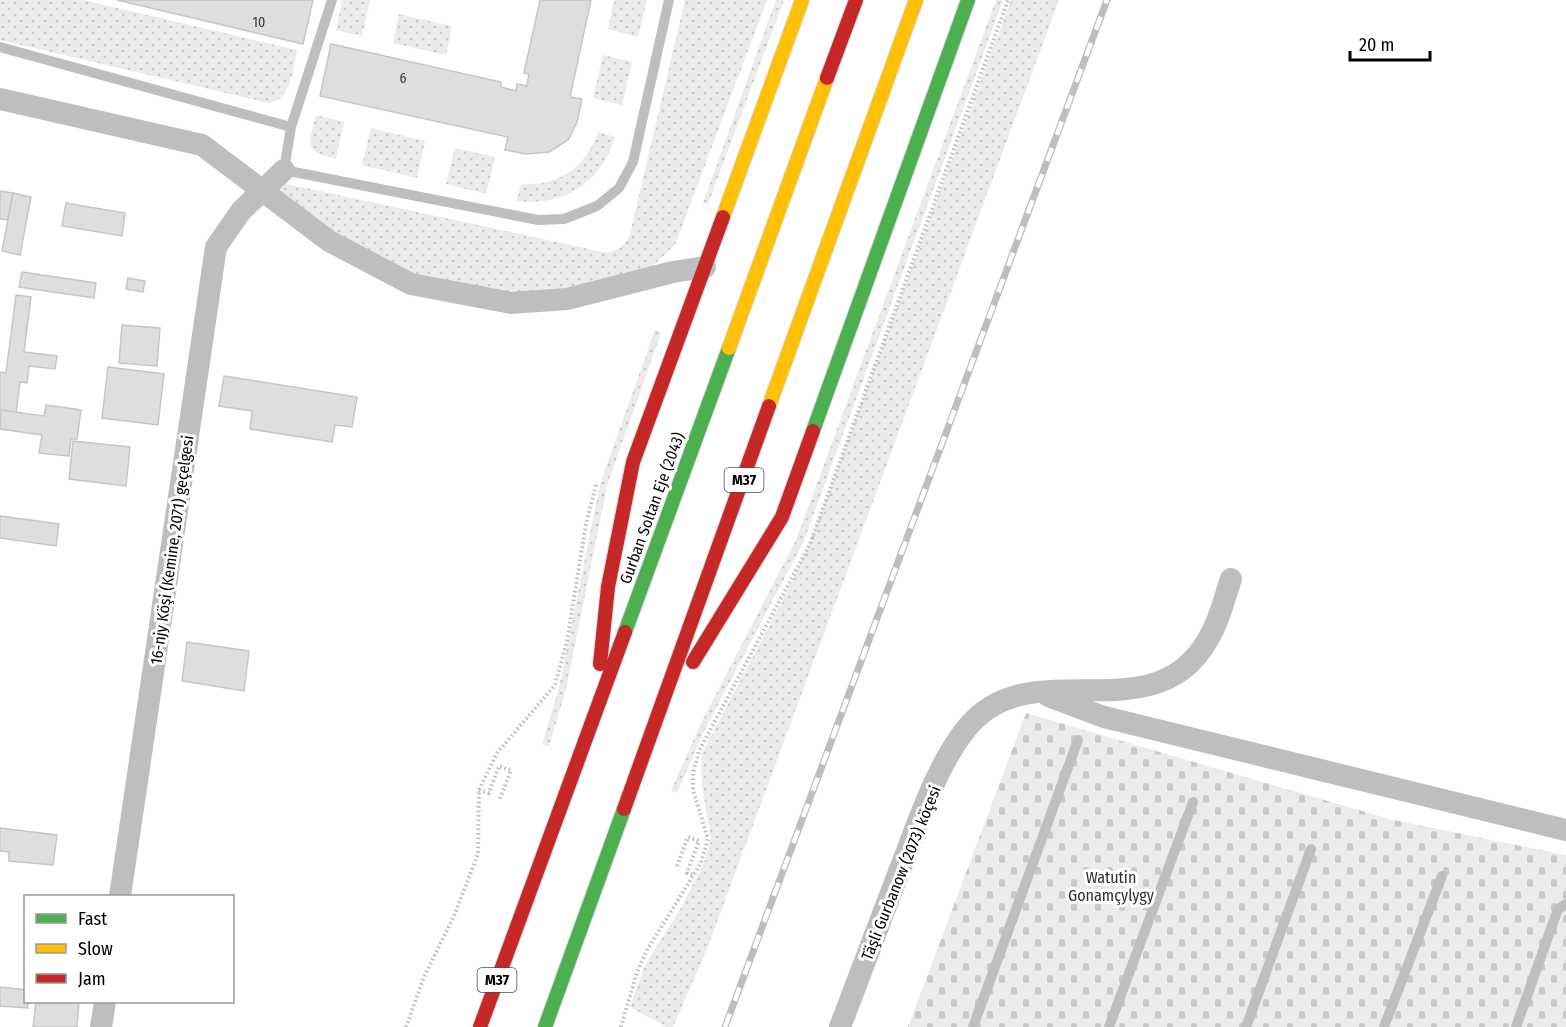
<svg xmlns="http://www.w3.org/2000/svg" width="1566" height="1027" font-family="'Fira Sans Condensed',sans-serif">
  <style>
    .grass { fill: url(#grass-dots) }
    .cemetery { fill: url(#cemetery-stones) }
    .building { fill: #dedede; stroke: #c6c6c6; stroke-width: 1.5 }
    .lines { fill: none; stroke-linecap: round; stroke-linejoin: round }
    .fast-casing { stroke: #dbdbdb; stroke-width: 16 }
    .slow-casing { stroke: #dbdbdb; stroke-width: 16 }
    .jam-casing { stroke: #dbdbdb; stroke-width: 16 }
    .path { stroke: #b9b9b9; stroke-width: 4; stroke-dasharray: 1.5 3; stroke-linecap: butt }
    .lane { stroke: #bebebe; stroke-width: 10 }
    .street { stroke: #bebebe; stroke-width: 22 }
    .fast { stroke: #4caf50; stroke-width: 14 }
    .slow { stroke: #ffc107; stroke-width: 14 }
    .jam { stroke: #c62828; stroke-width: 14 }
    .rail-casing { stroke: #bebebe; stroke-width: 7 }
    .rail { stroke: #fff; stroke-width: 4.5; stroke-dasharray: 14; stroke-linecap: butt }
    .labels { text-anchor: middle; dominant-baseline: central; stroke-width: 6; stroke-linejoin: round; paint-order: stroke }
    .number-label { font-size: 14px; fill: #383838 }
    .shield { fill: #fff; stroke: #4c4c4c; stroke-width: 1.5 }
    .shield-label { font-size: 15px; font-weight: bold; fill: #000 }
    .street-label { font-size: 16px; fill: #000; stroke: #fff }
    .park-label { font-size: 16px; fill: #313131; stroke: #fff }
  </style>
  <defs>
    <pattern id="grass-dots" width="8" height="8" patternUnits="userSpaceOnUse" patternTransform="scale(1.5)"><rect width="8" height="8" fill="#ebebeb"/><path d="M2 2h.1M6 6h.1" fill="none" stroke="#c8c8c8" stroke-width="1.8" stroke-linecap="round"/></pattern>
    <pattern id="cemetery-stones" width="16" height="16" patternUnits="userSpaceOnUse" patternTransform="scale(1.5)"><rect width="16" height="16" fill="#ebebeb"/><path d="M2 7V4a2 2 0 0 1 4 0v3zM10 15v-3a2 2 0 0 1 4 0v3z" fill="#c8c8c8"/></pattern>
  </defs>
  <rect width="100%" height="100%" fill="#fff"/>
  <g class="grass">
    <path d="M0,0H83L297,50C293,68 292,99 269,103L0,40Z"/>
    <polygon points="342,0 370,0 362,36 336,30"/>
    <polygon points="614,0 647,0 638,37 608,29"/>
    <path d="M685,0H767L675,245L644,274L508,301L389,266L288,202L279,186L283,183L607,253C619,250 625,246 630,234Z"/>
    <polygon points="776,0 784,0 708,204 703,203"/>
    <polygon points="996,0 1003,0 803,543 705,729 677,793 671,791 699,727 796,540"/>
    <polygon points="1011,0 1059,0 707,949 673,1027 667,1027 630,1007 644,967 682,906 704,863 711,840 702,785 701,755 784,598 809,545"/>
    <polygon points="399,14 452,26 446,55 393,43"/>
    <polygon points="603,55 632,62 622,105 593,98"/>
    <path d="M316,115L344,122L336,159C302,151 309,144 316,115Z"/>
    <polygon points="371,128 425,141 417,178 362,165"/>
    <path d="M598,132L615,137C600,184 565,206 517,201L521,184C559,187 586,167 598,132Z"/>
    <polygon points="455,148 495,157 486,194 446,184"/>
    <polygon points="655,330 661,333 607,486 566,689 549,746 542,744 559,688 600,484"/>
  </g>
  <polygon class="cemetery" points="1026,713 1393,820 1566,855 1566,1027 908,1027"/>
  <g class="building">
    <polygon points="117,0 313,0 303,44"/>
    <polygon points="540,0 591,0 570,97 582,99 577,122 568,140 549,152 526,154 505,150 508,137 320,96 331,44 501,82 501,87 516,91 517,84 527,86 529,74 524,73"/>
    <polygon points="0,191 13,193 8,220 0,219"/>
    <polygon points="13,193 31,197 20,255 2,251"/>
    <polygon points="66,203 125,213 122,236 62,226"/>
    <polygon points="22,272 96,283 94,298 19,287"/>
    <polygon points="128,278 145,281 143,292 126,289"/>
    <polygon points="16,295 31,297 24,352 57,356 55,369 29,366 27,383 20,382 16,413 0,410 0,372 6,373"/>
    <polygon points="122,325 160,328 157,366 119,363"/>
    <polygon points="108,367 164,374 158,425 102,418"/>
    <polygon points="224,376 357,397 352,427 335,425 332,442 250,429 252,411 219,406"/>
    <polygon points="46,405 81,410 77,439 71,439 69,456 39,453 42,435 0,429 1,410 44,416"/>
    <polygon points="73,441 130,447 126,486 69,479"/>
    <polygon points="0,516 59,524 56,546 0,538"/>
    <polygon points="187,642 249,651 244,691 182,681"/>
    <polygon points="0,828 57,835 53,865 9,861 9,852 0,851"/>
    <polygon points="0,987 26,990 28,1008 0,1006"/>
    <polygon points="36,1002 79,1002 77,1027 33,1027"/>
  </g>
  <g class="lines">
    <defs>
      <g id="fast">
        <polyline points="813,431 968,0"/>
        <polyline points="625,632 729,348"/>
        <polyline points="545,1027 624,809"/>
      </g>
      <g id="slow">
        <polyline points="723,217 802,0"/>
        <polyline points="729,348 827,78"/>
        <polyline points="769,406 916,0"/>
      </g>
      <g id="jam">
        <polyline points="827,78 856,0"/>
        <polyline points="693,662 782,517 813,431"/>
        <polyline points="600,664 608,587 633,462 723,217"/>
        <polyline points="624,809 769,406"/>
        <polyline points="480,1027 625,632"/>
      </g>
    </defs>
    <use href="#fast" class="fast-casing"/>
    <use href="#slow" class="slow-casing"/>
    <use href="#jam" class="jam-casing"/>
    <g class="path">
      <polyline points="479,790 489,793 499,766 511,770 500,799"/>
      <polyline points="677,866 688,837 699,841 687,873 694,875"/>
      <polyline points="406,1027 424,977 454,916 478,854 479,790 497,753 555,685 567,641 586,524 596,485"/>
      <polyline points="621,1027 637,972 647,950 701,863 708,839 693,790 693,773 699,751 810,544 1008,0"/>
    </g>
    <g class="lane">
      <polyline points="0,47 291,127 284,170 538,220 564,219 597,206 619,188 633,162 669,0"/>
      <polyline points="291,127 332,0"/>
      <polyline points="973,1027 1078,740"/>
      <polyline points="1109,1027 1193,802"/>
      <polyline points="1246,1027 1311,849"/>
      <polyline points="1384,1027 1442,876"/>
      <polyline points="1516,1027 1558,909 1566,904"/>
    </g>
    <g class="street">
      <polyline points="0,99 202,145 329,241 411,284 511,303 567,299 673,272 705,267"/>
      <polyline points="1048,696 1104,717 1566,830"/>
      <polyline points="120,896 216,247 241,211 284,170"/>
      <polyline points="101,1027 105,1002"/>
      <path d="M840,1027C860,974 880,922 900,869C918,823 940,754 975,719C1043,653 1162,738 1213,630C1221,614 1225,596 1231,579"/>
    </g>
    <use href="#fast" class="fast"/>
    <use href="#slow" class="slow"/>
    <use href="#jam" class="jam"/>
    <defs>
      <polyline id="rail" points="725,1027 1107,0"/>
    </defs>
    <use href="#rail" class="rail-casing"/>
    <use href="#rail" class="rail"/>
  </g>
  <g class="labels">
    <g class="number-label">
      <text x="259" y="22">10</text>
      <text x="403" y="78">6</text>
    </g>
    <g class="shield">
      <rect x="724.5" y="468" width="39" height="24" rx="4.5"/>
      <rect x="477.5" y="968" width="39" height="24" rx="4.5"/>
    </g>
    <g class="shield-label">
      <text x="744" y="480">M37</text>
      <text x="497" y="980">M37</text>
    </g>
    <g class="street-label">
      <text transform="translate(652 508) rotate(-70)">Gurban Soltan Eje (2043)</text>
      <text transform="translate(172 550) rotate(-82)">16-njy Köşi (Kemine, 2071) geçelgesi</text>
      <text transform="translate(901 873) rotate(-68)">Täşli Gurbanow (2073) köçesi</text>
    </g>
    <g class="park-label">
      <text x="1111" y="877">Watutin<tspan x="1111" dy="18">Gonamçylygy</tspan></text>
    </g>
  </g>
  <rect x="24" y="895" width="210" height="108" fill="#ffffff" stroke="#999999" stroke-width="1.5"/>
  <rect x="36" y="914" width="30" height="9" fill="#4caf50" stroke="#999999" stroke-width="1.5"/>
  <text x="78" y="925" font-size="18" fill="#000000">Fast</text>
  <rect x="36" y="944" width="30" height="9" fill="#ffc107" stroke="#999999" stroke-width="1.5"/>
  <text x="78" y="955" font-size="18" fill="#000000">Slow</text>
  <rect x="36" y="974" width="30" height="9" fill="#c62828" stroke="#999999" stroke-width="1.5"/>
  <text x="78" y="985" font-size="18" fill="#000000">Jam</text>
  <path d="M1350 51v9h80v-9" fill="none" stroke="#000000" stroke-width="3"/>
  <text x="1359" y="51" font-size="18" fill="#000000" stroke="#ffffff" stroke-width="4.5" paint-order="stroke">20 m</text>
</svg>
